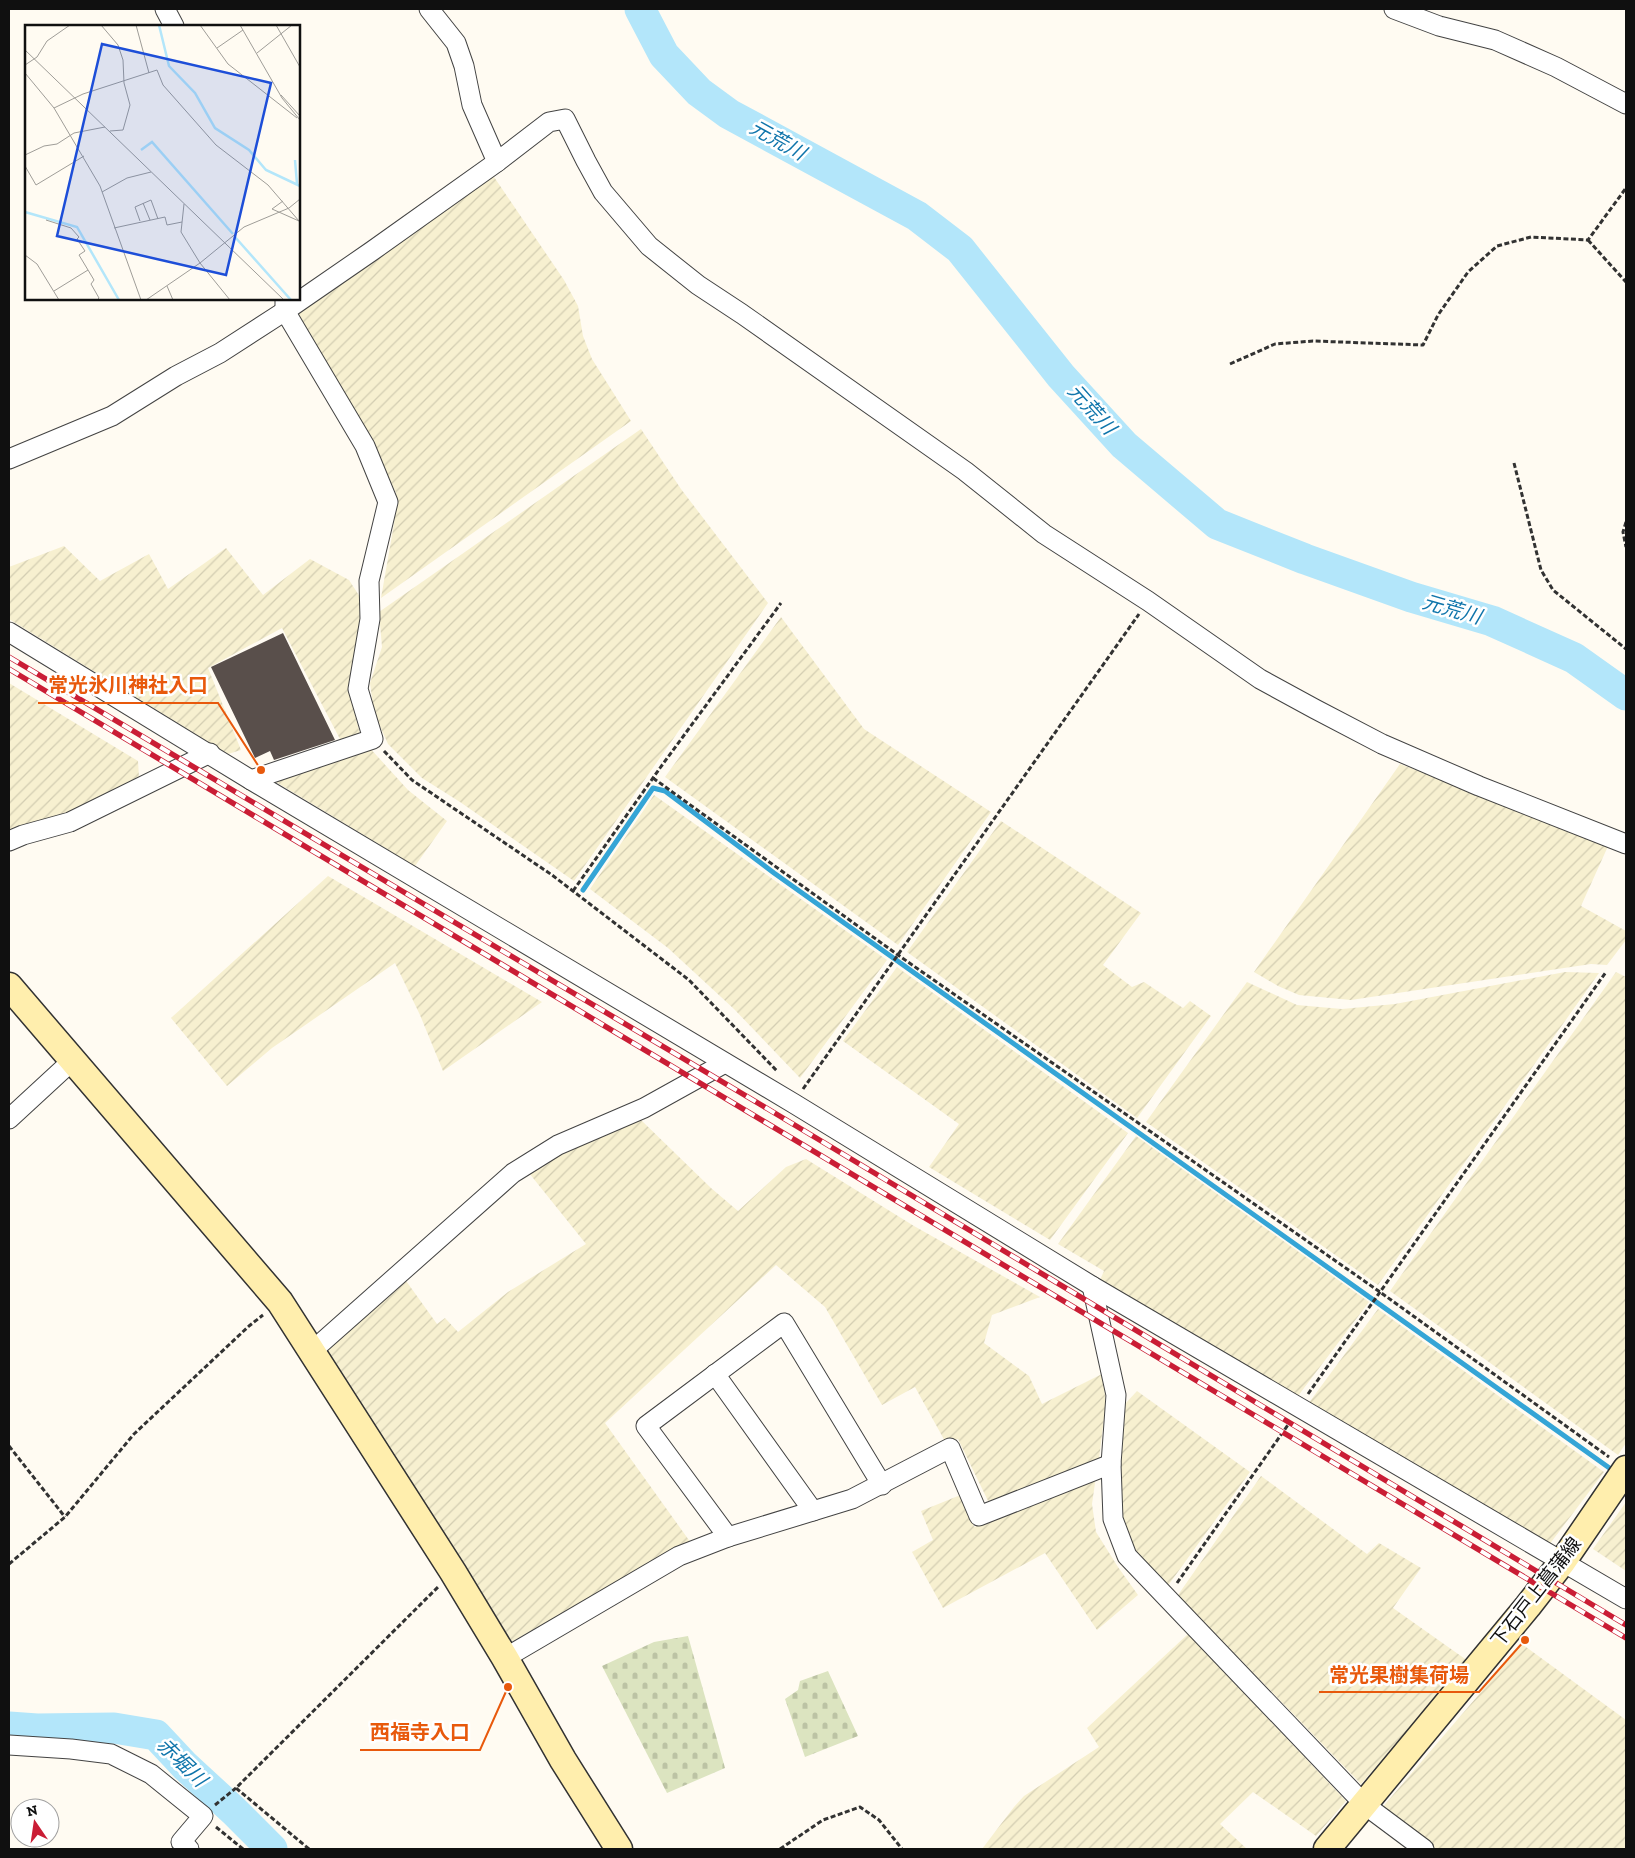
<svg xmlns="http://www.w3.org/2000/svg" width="1635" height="1858" font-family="'Zilla Slab','Noto Sans JP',serif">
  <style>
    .farmland { fill: url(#farmland-furrows) }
    .cemetery { fill: url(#cemetery-stones) }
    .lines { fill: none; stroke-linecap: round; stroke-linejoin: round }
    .stream { stroke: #35a5d6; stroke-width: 5 }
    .river { stroke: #b3e6fa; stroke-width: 31 }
    .building { fill: #594f4b }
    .street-casing { stroke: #434343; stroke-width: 21 }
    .secondary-casing { stroke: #323232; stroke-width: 29 }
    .path { stroke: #323232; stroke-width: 3; stroke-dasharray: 5 2.5; stroke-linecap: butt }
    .street { stroke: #fff; stroke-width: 19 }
    .secondary { stroke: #ffeead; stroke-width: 26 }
    .rail-casing { stroke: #ca1d35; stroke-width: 5.5 }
    .rail { stroke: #fff; stroke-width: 4; stroke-dasharray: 11; stroke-linecap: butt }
    .labels { text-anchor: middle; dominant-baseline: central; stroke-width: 5; stroke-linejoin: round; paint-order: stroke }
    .street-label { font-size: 19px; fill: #101010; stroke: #fff }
    .water-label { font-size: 20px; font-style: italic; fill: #0f75ab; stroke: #fff }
    .inset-river { fill: none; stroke: #b3e6fa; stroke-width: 2.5 }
    .inset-road { fill: none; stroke: #9f9d98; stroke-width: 1 }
    .view { fill: #1d4ed8; fill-opacity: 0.15; stroke: #1d4ed8; stroke-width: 2.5 }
    .inset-edge { fill: none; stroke: #101010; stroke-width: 2.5 }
    .leader { fill: none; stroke: #e8590c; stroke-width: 2 }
    .callout-dot { fill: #e8590c; stroke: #fff; stroke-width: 2 }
    .callout-label { font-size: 20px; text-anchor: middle; font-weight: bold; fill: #e8590c; stroke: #fff; stroke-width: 5; stroke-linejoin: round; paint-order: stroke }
  </style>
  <defs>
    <pattern id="farmland-furrows" width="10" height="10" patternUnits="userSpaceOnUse" patternTransform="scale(1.25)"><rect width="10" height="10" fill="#f7f0d0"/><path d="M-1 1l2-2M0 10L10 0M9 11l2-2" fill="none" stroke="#d3cdb2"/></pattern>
    <pattern id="cemetery-stones" width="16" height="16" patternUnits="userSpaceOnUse" patternTransform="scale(1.25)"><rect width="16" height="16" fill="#dce4c0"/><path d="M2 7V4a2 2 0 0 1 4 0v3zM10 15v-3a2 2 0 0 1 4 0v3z" fill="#bcc3a4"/></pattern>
  </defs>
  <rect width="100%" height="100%" fill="#fffbf2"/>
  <g class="farmland">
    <polygon points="492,174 564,280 578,306 583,336 592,359 631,421 381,598 394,524 396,493 370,438 297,312"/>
    <polygon points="641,429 681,489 768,603 574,881 460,802 422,778 388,744 374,713 370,683 382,647 379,612"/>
    <polygon points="64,546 100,581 149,554 168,589 226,548 263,595 310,559 349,580 362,600 360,643 349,690 360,734 341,741 282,628 208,668 241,750 228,754 9,619 9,567"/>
    <polygon points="781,617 864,729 991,812 898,945 665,777"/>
    <polygon points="9,683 138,761 139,777 58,821 23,825 9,832"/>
    <polygon points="368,746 408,790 447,821 415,866 271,779"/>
    <polygon points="1400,764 1609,844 1581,906 1626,931 1626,940 1607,965 1591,964 1351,1000 1299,995 1278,986 1254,972"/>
    <polygon points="654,795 887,960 800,1078 734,1009 668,948 590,889"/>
    <polygon points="1001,821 1141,913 1103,965 1132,987 1144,982 1183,1008 1190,1001 1211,1016 1137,1118 907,952"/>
    <polygon points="328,876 542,1002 443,1071 420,1015 395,963 272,1048 227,1086 171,1018"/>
    <polygon points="897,967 1128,1133 1050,1240 929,1167 959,1124 843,1041"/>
    <polygon points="1565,972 1599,973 1378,1285 1146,1122 1247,982 1297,1005 1342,1009 1395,1004"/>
    <polygon points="1616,972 1626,977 1626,1443 1618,1455 1390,1291"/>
    <polygon points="641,1120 711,1188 738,1211 786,1167 806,1159 914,1226 1040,1297 992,1315 984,1343 1029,1376 1042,1404 1102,1374 1106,1402 1099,1459 990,1505 958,1439 946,1443 915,1387 882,1405 825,1307 776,1265 605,1423 691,1543 511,1642 322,1349 404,1278 437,1324 445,1318 458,1332 508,1292 586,1244 529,1173 569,1147"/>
    <polygon points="1136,1136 1369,1302 1298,1396 1100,1280 1104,1271 1058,1244"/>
    <polygon points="1378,1309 1604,1472 1549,1545 1308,1404"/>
    <polygon points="1137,1391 1250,1472 1167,1587 1128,1543 1121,1515 1120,1482 1124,1405"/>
    <polygon points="1096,1476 1092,1504 1096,1532 1118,1567 1138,1595 1097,1630 1045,1553 943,1608 912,1552 933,1540 921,1511 963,1494 974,1527"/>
    <polygon points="1261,1476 1367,1554 1379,1543 1421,1568 1393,1608 1468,1661 1361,1784 1178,1595"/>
    <polygon points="1626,1502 1626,1571 1593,1549"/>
    <polygon points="1188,1634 1346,1801 1316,1836 1253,1792 1220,1824 1247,1849 982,1849 1014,1807 1024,1796 1099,1747 1087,1728"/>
    <polygon points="1522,1644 1626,1720 1626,1849 1436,1849 1381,1809"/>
  </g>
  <g class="cemetery">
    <polygon points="688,1636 725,1768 667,1793 602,1666 654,1642"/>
    <polygon points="828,1671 858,1736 805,1757 785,1699 798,1690 800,1681"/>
  </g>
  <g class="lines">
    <polyline class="stream" points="583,890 653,788 665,791 774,873 1615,1472"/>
    <g class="river">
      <polyline points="640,9 664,55 699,92 729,114 917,216 960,249 1061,376 1124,445 1217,524 1305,559 1411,597 1492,621 1574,658 1626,695"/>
      <polyline points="9,1727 37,1729 114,1728 156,1735 185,1766 234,1811 272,1849"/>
    </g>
  </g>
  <polygon class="building" points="283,633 335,740 274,760 270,751 255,758 211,667"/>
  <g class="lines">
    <defs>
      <g id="street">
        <polyline points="165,9 174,26"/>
        <polyline points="429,9 456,43 464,66 472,105 497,162"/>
        <polyline points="1394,9 1439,26 1495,40 1556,67 1626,104"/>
        <polyline points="9,459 112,416 176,376 220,353 285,311 372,251 497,162 549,122 565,119 586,161 603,192 649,246 698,285 742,314 965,471 1044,534 1148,601 1260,679 1315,709 1382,744 1479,786 1626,844"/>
        <polyline points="9,632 251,780 793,1103 1092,1286 1626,1599"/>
        <polyline points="251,780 373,739 358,689 370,619 369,581 388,502 365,446 285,311 285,300"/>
        <polyline points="9,841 23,835 70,822 210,753"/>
        <polyline points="9,1119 73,1060"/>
        <polyline points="1092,1286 1116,1395 1111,1464 1113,1519 1127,1556 1365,1805 1424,1849"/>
        <polyline points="311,1352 513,1173 558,1145 644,1108 725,1063"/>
        <polyline points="715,1374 813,1511"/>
        <polyline points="728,1537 646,1426 784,1323 882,1485"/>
        <polyline points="505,1658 679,1556 728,1537 852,1499 950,1448 979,1516 1111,1464"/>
        <polyline points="9,1745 71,1749 111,1754 151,1774 203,1816 181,1842 189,1849"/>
      </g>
      <g id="secondary">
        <polyline points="9,986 280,1302 453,1572 505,1658 563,1760 619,1849"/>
        <polyline points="1327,1849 1528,1606 1563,1561 1626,1469"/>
      </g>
    </defs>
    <use href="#street" class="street-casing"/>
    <use href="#secondary" class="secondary-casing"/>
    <g class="path">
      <polyline points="1588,240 1626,282"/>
      <polyline points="1230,364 1275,344 1313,341 1423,345 1438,315 1468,272 1497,246 1531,237 1588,240 1626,188"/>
      <polyline points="1514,463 1541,570 1553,590 1626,649"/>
      <polyline points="1626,522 1623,532 1626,547"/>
      <polyline points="384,751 412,780 552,875 689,980 777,1071"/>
      <polyline points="653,778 898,955 1380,1292 1609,1457"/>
      <polyline points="573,891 660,768 781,603"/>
      <polyline points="803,1089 1139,614"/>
      <polyline points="1308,1394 1606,972"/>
      <polyline points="9,1446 65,1517"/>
      <polyline points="9,1564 65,1517 134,1434 249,1326 263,1315"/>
      <polyline points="1177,1583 1290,1422"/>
      <polyline points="215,1805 236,1788"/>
      <polyline points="216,1827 243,1849"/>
      <polyline points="309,1849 236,1788 439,1586"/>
      <polyline points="780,1849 823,1820 860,1807 879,1820 902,1849"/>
    </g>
    <use href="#street" class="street"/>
    <use href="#secondary" class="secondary"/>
    <defs>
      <g id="rail">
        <polyline points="9,657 768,1109 1626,1625"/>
        <polyline points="9,669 1626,1638"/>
      </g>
    </defs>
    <use href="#rail" class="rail-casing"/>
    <use href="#rail" class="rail"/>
  </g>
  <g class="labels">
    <g class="street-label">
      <text transform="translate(1536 1592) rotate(-52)">下石戸上菖蒲線</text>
    </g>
    <g class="water-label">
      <text transform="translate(778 140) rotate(29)">元荒川</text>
      <text transform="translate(1092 409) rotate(48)">元荒川</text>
      <text transform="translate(1452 609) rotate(16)">元荒川</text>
      <text transform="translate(182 1762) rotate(44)">赤堀川</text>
    </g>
  </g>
  <g transform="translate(25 25)">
    <rect width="275" height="275" fill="#fffbf2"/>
    <path class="inset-river" d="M134,0L144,41L170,68L190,103L224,125L241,145L275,161M116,125L127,117L208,209M270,135L272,159M0,187L52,202L94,275M210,212L266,275"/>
    <path class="inset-road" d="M76,0L93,20L98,35L99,58L105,80L98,105L85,106M111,0L124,48M175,0L203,39L272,93M215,0L257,73L275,95M251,0L275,42M192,23L218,5M0,25L259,275M232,28L267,0M0,40L12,32L22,16L45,0M0,48L29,83L75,161L116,275M256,70L275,91M29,83L58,69L132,45L138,60L191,120L243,160L274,196M0,130L19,121L32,119L49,108L80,102M0,141L11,160L59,131M77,167L102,153L126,147M258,176L247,184L274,196M118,178L125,195M159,179L156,207L175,238L205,275M21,195L46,203L54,212L52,214L60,226L54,230L69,255L66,259L74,273L72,275M115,196L110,182L126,175L133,194M89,203L140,192L142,200L157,197M0,230L12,239L34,275M142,261L148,275M29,266L63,245M121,275L175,238L219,202L264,183L275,174"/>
    <path class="view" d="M77,19L246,58L201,250L32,211Z"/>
    <rect width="275" height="275" class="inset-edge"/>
  </g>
  <path class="leader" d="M261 770L218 703H38M1525 1640L1479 1692H1319M508 1687L480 1750H360"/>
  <g class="callout-dot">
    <circle cx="261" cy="770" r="5"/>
    <circle cx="1525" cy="1640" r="5"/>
    <circle cx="508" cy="1687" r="5"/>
  </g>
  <g class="callout-label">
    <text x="128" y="692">常光氷川神社入口</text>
    <text x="1399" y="1682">常光果樹集荷場</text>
    <text x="420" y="1739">西福寺入口</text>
  </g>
  <rect width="1635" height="1858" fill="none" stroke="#101010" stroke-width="20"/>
  <g transform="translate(35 1823) rotate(347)"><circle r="24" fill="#ffffff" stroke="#9f9f9f"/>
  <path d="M0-4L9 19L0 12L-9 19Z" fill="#ca1d35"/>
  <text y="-8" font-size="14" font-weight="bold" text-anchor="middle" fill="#101010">N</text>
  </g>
</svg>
